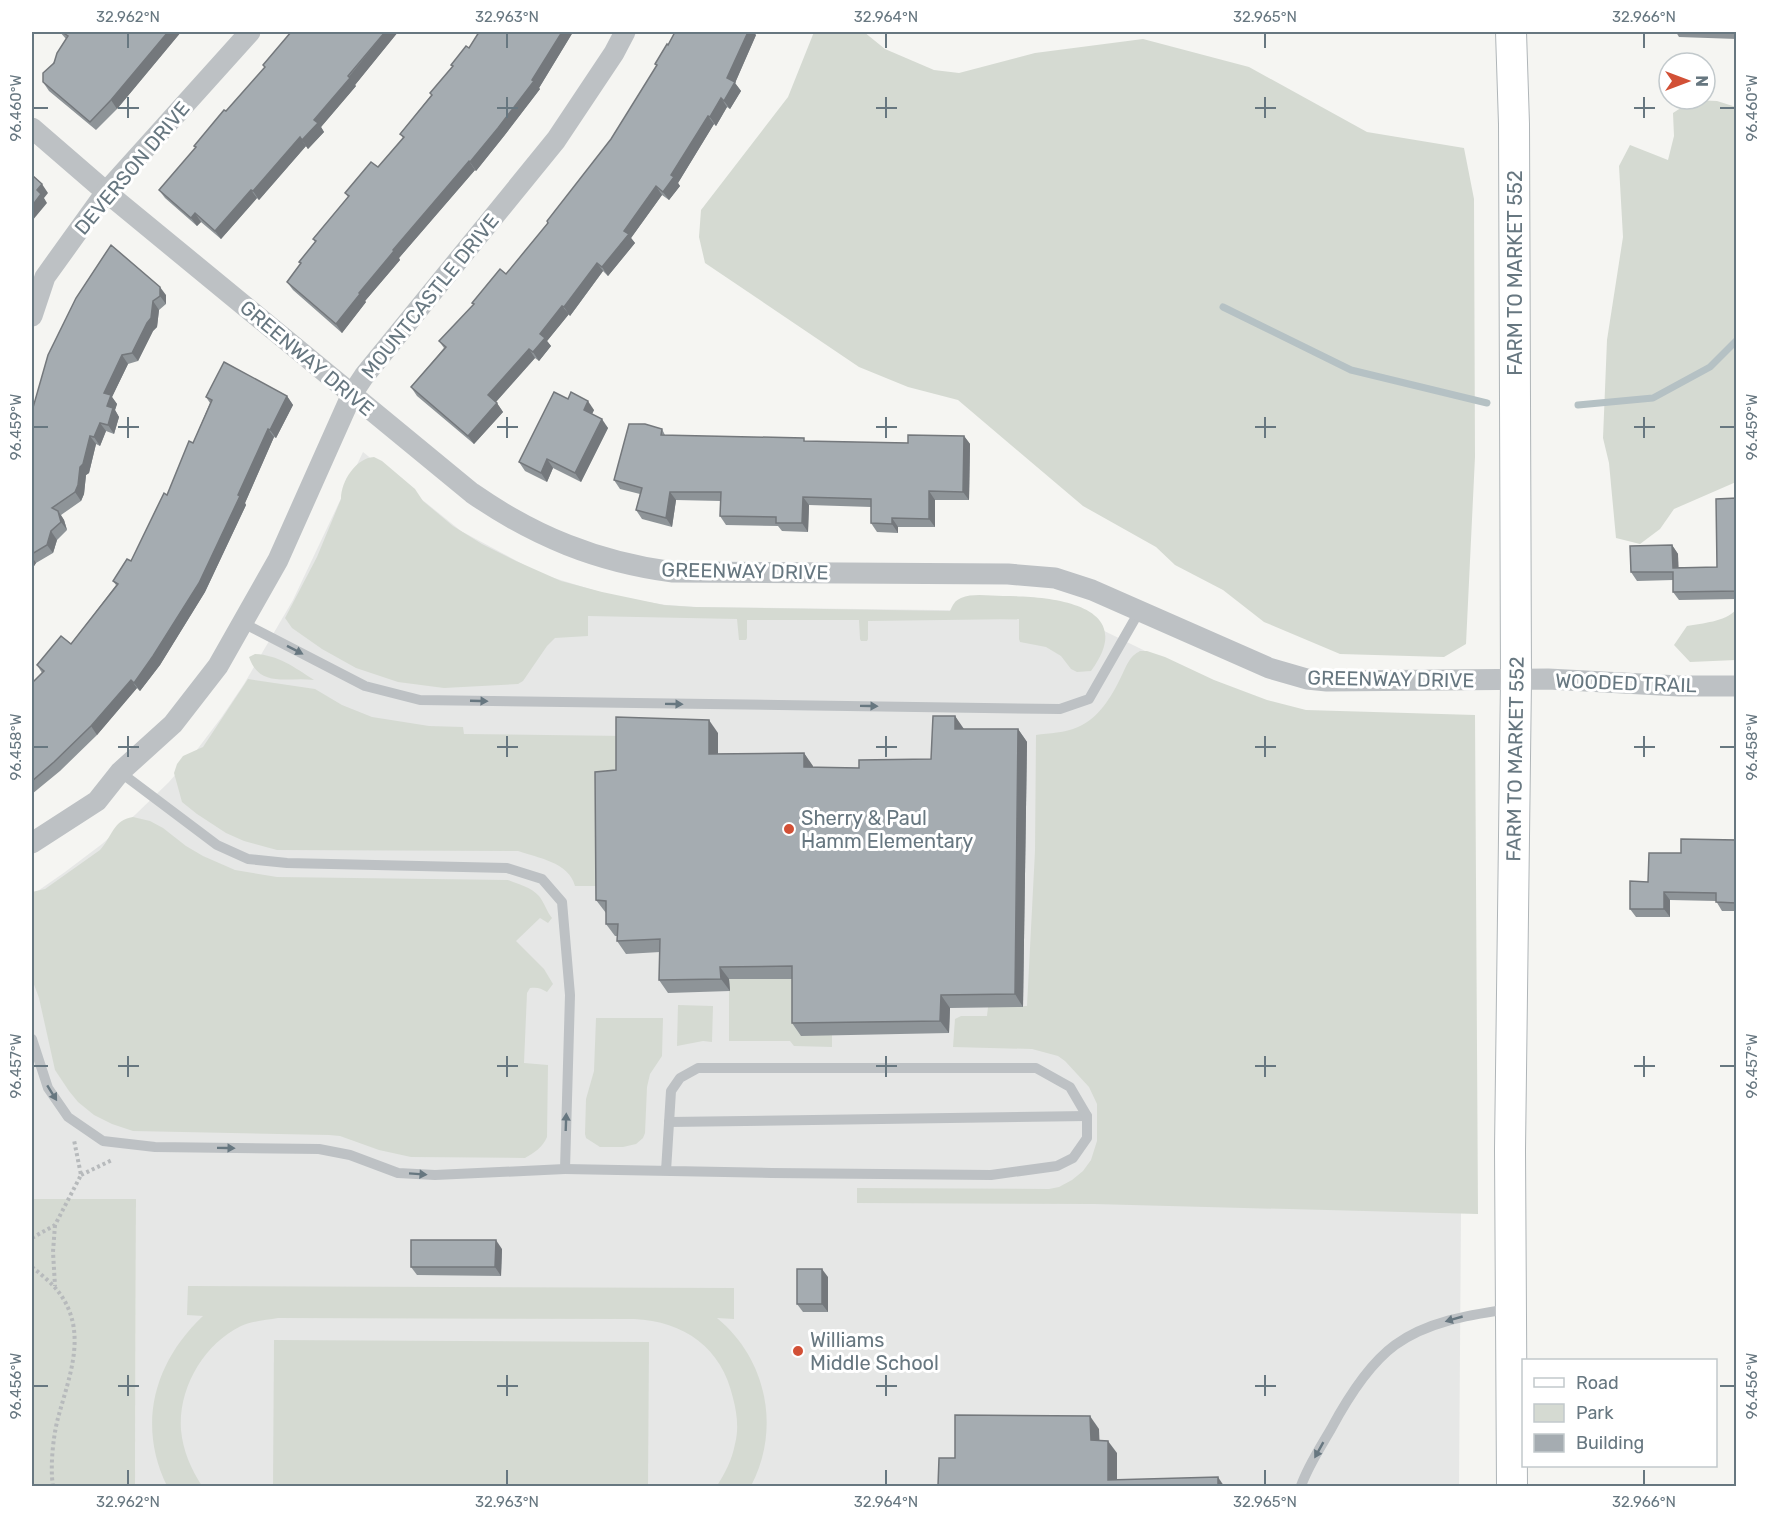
<svg xmlns="http://www.w3.org/2000/svg" width="1768" height="1518" font-family="Rubik,sans-serif">
  <style>
    .built { fill: #e6e7e6 }
    .green { fill: #d5dad2 }
    .lines { fill: none; stroke-linecap: round; stroke-linejoin: round }
    .stream { stroke: #b5c1c4; stroke-width: 7 }
    .secondary-casing { stroke: #afb5b8; stroke-width: 32 }
    .path { stroke: #b7babc; stroke-width: 4; stroke-dasharray: 3 3; stroke-linecap: butt }
    .service { stroke: #bdc1c4; stroke-width: 10 }
    .minor { stroke: #bdc1c4; stroke-width: 21 }
    .secondary { stroke: #fff; stroke-width: 30 }
    .wall { fill: #8e9498 }
    .shaded-wall { fill: #74787c }
    .building { fill: #a5acb1; stroke: #74787c; stroke-width: 1.5 }
    .oneway { fill: #677780 }
    .ticks { fill: none; stroke: #677780; stroke-width: 2 }
    .poi-dot { fill: #d25036; stroke: #fff; stroke-width: 2 }
    .labels { text-anchor: middle; dominant-baseline: central; stroke-width: 6; stroke-linejoin: round; paint-order: stroke }
    .street-label { font-size: 20px; fill: #677780; stroke: #fff }
    .poi-label { font-size: 20px; fill: #677780; stroke: #fff; text-anchor: start }
    .neatline { fill: none; stroke: #677780; stroke-width: 2 }
    .ticks-label { font-size: 15px; text-anchor: middle; fill: #677780 }
  </style>
  <rect width="100%" height="100%" fill="#f5f5f2"/>
  <polygon class="built" points="363,452 461,531 541,574 616,597 666,605 697,607 1013,611 1090,624 1178,667 1290,710 1458,718 1461,1215 1459,1486 135,1486 136,1200 32,1199 32,895 65,872 102,844 136,814 169,782 196,751 221,718 244,684 293,600"/>
  <g class="green">
    <polygon points="814,32 864,32 885,49 934,70 959,73 1035,53 1143,39 1249,67 1367,132 1464,148 1474,199 1475,457 1466,644 1444,657 1340,654 1264,622 1223,590 1175,565 1156,547 1083,506 958,400 908,387 859,367 705,263 699,237 701,210 788,97"/>
    <polygon points="1693,100 1717,101 1736,107 1736,482 1674,509 1660,529 1640,544 1616,538 1609,463 1603,438 1607,340 1623,237 1619,166 1630,145 1668,160 1674,136 1673,113"/>
    <path d="M374,457L382,461L415,489L423,501L453,526L482,544L516,561L561,581L602,592L664,605L694,607L950,611C953,605 954,601 961,598C973,593 990,596 1003,596C1048,596 1141,603 1091,671L1077,672L1071,669L1061,656L1046,647L1020,642L1019,639V619L868,621V639L867,641H861L860,639L859,620H747V638L746,640H739L737,619L588,616V636L555,638L547,646L523,681L518,684L444,688L398,682L356,668L322,649L292,628L285,618L317,557L341,499C341,481 356,458 374,457Z"/>
    <path d="M1736,610V660L1690,662L1674,645L1687,626C1703,623 1724,622 1736,610Z"/>
    <path d="M1140,651H1147L1165,657L1214,680L1267,700L1306,710L1475,715L1478,1214L1094,1204L857,1203V1188L1049,1189L1059,1187L1072,1180L1083,1171L1091,1160L1097,1141V1104L1089,1087L1065,1061L1058,1056L1032,1049L953,1047L955,1019L961,1016H987L988,1007L1027,1006L1035,851L1036,735C1049,733 1065,733 1078,727C1098,719 1112,696 1121,677C1126,667 1129,656 1140,651Z"/>
    <path d="M255,654C278,655 294,667 314,680C288,676 260,689 249,657Z"/>
    <path d="M248,679L315,689L342,705L372,717L429,726L463,727L464,734L625,736L605,886H575C569,862 538,858 518,851L277,850L244,841L226,833L197,814L182,802L174,773L177,764L183,756L203,747Z"/>
    <path d="M133,817L150,821L163,828L186,846L203,856L235,870L277,877L508,880C518,884 531,887 539,896C544,902 547,912 552,918L548,923L540,918L516,941L544,969L553,984L547,992C541,988 537,987 530,988L527,993L524,1063L548,1065L547,1137C543,1147 534,1153 525,1158L411,1157L379,1150L340,1136L329,1135L133,1131L112,1124L94,1115L78,1102L69,1091L55,1070L39,998L32,979V892L45,889L100,850C112,837 113,820 133,817Z"/>
    <polygon points="729,979 801,979 801,1035 832,1035 832,1047 794,1046 790,1041 729,1041"/>
    <polygon points="678,1005 713,1006 712,1042 703,1041 677,1046"/>
    <polygon points="596,1018 663,1018 662,1056 650,1074 647,1087 645,1133 643,1138 636,1144 623,1147 600,1147 586,1138 585,1134 586,1099 594,1071"/>
    <polygon points="32,1199 136,1199 135,1486 32,1486"/>
    <path d="M188,1286L734,1288V1319L717,1318C767,1359 781,1429 751,1486H717C725,1473 732,1460 735,1444C739,1429 737,1413 733,1398C722,1348 684,1321 634,1319L278,1318C266,1320 253,1321 241,1326C204,1344 178,1388 181,1430C183,1451 191,1469 202,1486H167C137,1425 154,1362 203,1316L187,1315Z"/>
    <polygon points="274,1340 649,1342 648,1486 273,1486"/>
  </g>
  <g class="lines">
    <g class="stream">
      <polyline points="1223,307 1351,370 1487,403"/>
      <polyline points="1578,405 1653,398 1710,367 1736,341"/>
    </g>
    <defs>
      <polyline id="secondary" points="1511,32 1514,124 1516,680 1510,1150 1512,1486"/>
    </defs>
    <use href="#secondary" class="secondary-casing"/>
    <g class="path">
      <polyline points="81,1175 112,1160"/>
      <polyline points="55,1225 53,1252 55,1286"/>
      <polyline points="32,1238 55,1225 81,1175 74,1140"/>
      <path d="M32,1267C43,1276 56,1286 64,1300C87,1339 67,1382 57,1422C53,1439 50,1468 53,1486"/>
    </g>
    <g class="service">
      <polyline points="243,623 365,686 420,700 1060,709 1089,699 1140,610"/>
      <polyline points="32,1039 48,1088 68,1117 103,1141 155,1147 319,1149 350,1155 398,1173 435,1175 565,1169 570,995 562,902 542,879 507,868 287,863 248,859 217,845 120,772"/>
      <polyline points="669,1122 1087,1116"/>
      <polyline points="565,1169 772,1173 991,1175 1057,1166 1073,1158 1087,1138 1087,1116 1070,1087 1036,1068 698,1068 680,1078 671,1091 666,1171"/>
      <path d="M1301,1486C1308,1466 1320,1448 1331,1429C1346,1401 1369,1364 1395,1345C1428,1321 1470,1315 1509,1309"/>
    </g>
    <g class="minor">
      <path d="M32,128L106,192L472,493C534,536 597,562 673,572L1008,574L1055,578L1092,590L1269,668L1307,679L1327,681L1548,679L1679,686H1736"/>
      <polyline points="32,316 45,277 106,192 250,32"/>
      <polyline points="32,843 97,801 120,772 173,724 218,666 278,560 352,394 364,376 556,140 614,53 625,32"/>
    </g>
    <use href="#secondary" class="secondary"/>
  </g>
  <g class="wall">
    <polygon points="60,32 181,32 117,109 96,130 49,91 43,82 66,39"/>
    <polygon points="291,32 398,32 355,85 356,86 321,127 324,132 308,149 306,146 259,200 257,198 221,239 201,222 197,226 165,198 159,190 196,148 194,146 265,68 263,65"/>
    <polygon points="479,32 573,32 539,88 540,89 504,136 476,171 475,170 399,258 400,260 365,301 366,302 342,333 293,290 287,282 301,264 299,262 315,242 313,239 348,197 345,193 378,167 403,138 400,134 469,48"/>
    <polygon points="1676,32 1737,32 1737,39 1679,37"/>
    <polygon points="754,33 756,35 735,83 741,91 730,109 727,107 716,126 714,124 678,183 680,186 669,200 662,195 631,238 635,243 608,276 603,271 570,316 569,314 547,341 551,346 539,361 535,358 496,402 503,412 474,444 417,396 411,387 444,348 439,341 506,274 548,223 611,139 657,66 655,64 668,45"/>
    <polygon points="166,295 166,304 159,310 157,327 153,331 138,361 128,364 112,397 117,404 115,410 119,417 114,434 106,431 100,446 96,444 89,473 86,475 84,494 81,501 61,515 64,520 67,530 57,540 53,553 36,563 32,569 32,411 76,298"/>
    <polygon points="287,396 293,405 276,438 274,437 245,503 246,505 205,592 160,665 140,691 137,688 97,735 60,771 32,794 32,683 42,673 37,665 71,644 116,585 113,581 131,561 167,495 193,443 210,403 206,397"/>
    <polygon points="568,399 594,410 592,414 608,428 581,482 553,468 547,482 525,471 519,462"/>
    <polygon points="662,429 665,435 806,441 908,443 964,436 970,444 969,500 935,500 935,527 898,527 898,533 877,532 871,523 871,507 809,505 808,532 782,531 778,526 726,525 720,516 721,501 676,500 672,527 642,519 636,510 640,494 620,489 614,480"/>
    <polygon points="1737,498 1737,599 1679,600 1673,592 1673,580 1637,581 1631,572 1672,545 1678,554 1678,567 1717,567"/>
    <polygon points="955,716 963,729 1018,729 1027,742 1023,1007 950,1008 949,1033 801,1036 792,1023 792,979 729,979 730,991 668,993 659,980 660,952 626,954 617,941 617,936 615,936 606,924 606,913 596,900 616,770 718,733 718,754 804,753 813,767 859,768 931,759"/>
    <polygon points="1737,840 1737,911 1722,911 1716,901 1670,900 1670,917 1636,917 1630,909 1648,882 1681,853"/>
    <polygon points="502,1249 501,1276 417,1275 411,1267"/>
    <polygon points="828,1277 828,1312 803,1312 797,1304"/>
  </g>
  <g class="shaded-wall">
    <polygon points="168,32 181,32 117,109 111,100"/>
    <polygon points="385,32 398,32 355,85 356,86 321,127 324,132 308,149 302,140 314,120"/>
    <polygon points="562,32 573,32 539,88 540,89 504,136 476,171 470,162 532,80"/>
    <polygon points="748,32 755,32 754,33 756,35 735,83 741,91 730,109 724,101 727,78"/>
    <polygon points="721,98 727,107 716,126 710,117"/>
    <polygon points="708,116 714,124 678,183 680,186 669,200 663,192 671,175"/>
    <polygon points="300,137 306,146 259,200 253,191"/>
    <polygon points="469,161 475,170 399,258 400,260 365,301 366,302 342,333 336,324 359,293 393,250"/>
    <polygon points="42,184 48,193 44,198 47,203 32,221 32,206 37,190"/>
    <polygon points="656,186 662,195 631,238 635,243 608,276 602,267 624,231"/>
    <polygon points="251,190 257,198 221,239 215,231"/>
    <polygon points="195,213 201,222 197,226 191,218"/>
    <polygon points="597,263 603,271 570,316 564,307"/>
    <polygon points="160,287 166,295 166,304 160,296"/>
    <polygon points="153,301 159,310 157,327 153,331 138,361 132,353"/>
    <polygon points="562,306 569,314 547,341 551,346 539,361 533,352 540,334"/>
    <polygon points="529,349 535,358 494,404 488,395"/>
    <polygon points="122,355 128,364 112,397 117,404 115,410 119,417 114,434 108,425 107,406 104,393"/>
    <polygon points="287,396 293,405 276,438 270,430"/>
    <polygon points="588,401 594,410 590,418 584,410"/>
    <polygon points="497,403 503,412 474,444 468,436"/>
    <polygon points="602,419 608,428 581,482 575,473"/>
    <polygon points="100,423 106,431 100,446 94,437"/>
    <polygon points="268,429 274,437 245,503 246,505 205,592 160,665 140,691 134,683 238,495"/>
    <polygon points="90,436 96,444 89,473 86,475 84,494 81,501 75,492 80,467"/>
    <polygon points="964,436 970,444 969,500 963,492"/>
    <polygon points="547,459 553,468 547,482 541,473"/>
    <polygon points="929,491 935,500 935,527 929,519"/>
    <polygon points="670,492 676,500 672,527 666,518"/>
    <polygon points="803,497 809,505 808,532 802,523"/>
    <polygon points="58,511 64,520 67,530 61,522"/>
    <polygon points="892,518 898,527 898,533 892,524"/>
    <polygon points="51,531 57,540 53,553 47,545"/>
    <polygon points="1672,545 1678,554 1679,576 1673,568"/>
    <polygon points="32,557 36,563 32,569"/>
    <polygon points="131,680 137,688 97,735 91,726"/>
    <polygon points="955,716 964,729 955,729"/>
    <polygon points="709,720 718,733 718,767 709,754"/>
    <polygon points="1018,729 1027,742 1023,1007 1015,994"/>
    <polygon points="804,753 813,766 813,780 804,767"/>
    <polygon points="1664,892 1670,900 1670,917 1664,909"/>
    <polygon points="720,967 729,979 730,991 721,979"/>
    <polygon points="941,995 950,1008 949,1033 940,1021"/>
    <polygon points="496,1240 502,1249 501,1276 495,1267"/>
    <polygon points="822,1269 828,1277 828,1312 822,1304"/>
    <polygon points="1090,1416 1099,1429 1100,1453 1091,1440"/>
    <polygon points="1108,1441 1117,1453 1117,1486 1108,1480"/>
    <polygon points="1218,1477 1224,1486 1218,1486"/>
  </g>
  <g class="building">
    <polygon points="62,32 168,32 111,100 90,122 43,82 43,73 54,63 57,53 68,36"/>
    <polygon points="291,32 385,32 348,76 350,78 314,120 318,123 302,140 300,137 253,191 251,190 215,231 195,213 191,218 159,190 196,147 194,146 224,110 226,111 265,67 263,65"/>
    <polygon points="479,32 562,32 532,80 534,81 498,128 470,162 469,161 393,250 394,251 359,293 360,294 336,324 287,282 301,263 299,262 316,241 313,239 349,196 345,193 371,162 378,167 404,137 400,134 432,95 430,93 453,66 451,65 466,46 469,48"/>
    <polygon points="675,32 748,32 727,78 735,82 724,101 721,98 710,117 708,116 671,175 674,177 663,192 656,186 624,231 629,234 602,267 597,263 564,307 562,306 540,334 545,338 533,352 529,349 488,395 497,403 468,436 411,387 446,347 439,341 474,304 472,303 500,269 506,274 548,223 547,221 611,139 657,65 655,64 667,44 668,45"/>
    <polygon points="32,175 42,184 37,190 41,194 32,206"/>
    <polygon points="111,245 160,287 160,296 153,301 151,318 147,323 132,353 122,355 104,393 111,395 107,406 113,408 108,425 100,423 94,437 90,436 83,464 80,467 78,485 75,492 52,508 58,511 61,522 51,531 47,545 32,554 32,411 48,355 76,298"/>
    <polygon points="224,362 287,396 270,430 268,429 238,495 240,496 199,583 153,656 134,683 131,680 91,726 54,762 32,781 32,683 44,671 37,665 61,636 71,644 118,584 113,581 127,559 131,561 164,493 167,495 189,441 193,443 212,400 206,397"/>
    <polygon points="554,392 568,399 571,392 588,401 584,410 602,419 575,473 547,459 541,473 519,462"/>
    <polygon points="629,424 645,424 662,429 661,435 804,438 804,441 908,443 908,435 964,436 963,492 929,491 929,519 892,518 892,524 871,523 871,499 803,497 802,523 776,523 776,517 720,516 721,492 670,492 666,518 636,510 642,488 614,480"/>
    <polygon points="1737,498 1737,591 1673,592 1673,572 1631,572 1630,546 1672,545 1673,568 1717,567 1716,499"/>
    <polygon points="933,716 955,716 955,729 1018,729 1015,994 941,995 940,1021 792,1023 792,966 720,967 721,979 659,980 660,939 617,941 618,924 606,924 606,901 596,900 595,772 616,770 616,717 709,720 709,754 804,753 804,767 859,768 859,760 931,759"/>
    <polygon points="1681,839 1737,840 1736,903 1716,902 1716,893 1664,892 1664,909 1630,909 1630,881 1648,882 1649,853 1681,853"/>
    <polygon points="411,1240 496,1240 495,1267 411,1267"/>
    <rect x="797" y="1269" width="25" height="35"/>
    <polygon points="955,1415 1090,1416 1091,1440 1108,1441 1108,1480 1218,1477 1218,1486 938,1486 939,1458 955,1458"/>
  </g>
  <defs><path id="oneway-solid" d="M-6-.8H1V-3.2L6.5 0L1 3.2V.8H-6Z" transform="scale(1.5)"/></defs>
  <g class="oneway">
    <use href="#oneway-solid" transform="translate(295 650) rotate(27)"/>
    <use href="#oneway-solid" transform="translate(479 701) rotate(2)"/>
    <use href="#oneway-solid" transform="translate(674 704) rotate(1)"/>
    <use href="#oneway-solid" transform="translate(869 706) rotate(1)"/>
    <use href="#oneway-solid" transform="translate(52 1093) rotate(58)"/>
    <use href="#oneway-solid" transform="translate(566 1122) rotate(-88)"/>
    <use href="#oneway-solid" transform="translate(226 1148) rotate(1)"/>
    <use href="#oneway-solid" transform="translate(418 1174) rotate(4)"/>
    <use href="#oneway-solid" transform="translate(1454 1319) rotate(164)"/>
    <use href="#oneway-solid" transform="translate(1319 1450) rotate(119)"/>
  </g>
  <path class="ticks" d="M128,33V48M507,33V48M886,33V48M1265,33V48M1644,33V48M128,97V118M507,97V118M886,97V118M1265,97V118M1644,97V118M33,108H48M118,108H139M497,108H518M876,108H897M1255,108H1276M1634,108H1655M1720,108H1735M128,417V438M507,417V438M886,417V438M1265,417V438M1644,417V438M33,427H48M118,427H139M497,427H518M876,427H897M1255,427H1276M1634,427H1655M1720,427H1735M128,736V757M507,736V757M886,736V757M1265,736V757M1644,736V757M33,747H48M118,747H139M497,747H518M876,747H897M1255,747H1276M1634,747H1655M1720,747H1735M128,1056V1077M507,1056V1077M886,1056V1077M1265,1056V1077M1644,1056V1077M33,1066H48M118,1066H139M497,1066H518M876,1066H897M1255,1066H1276M1634,1066H1655M1720,1066H1735M128,1375V1396M507,1375V1396M886,1375V1396M1265,1375V1396M33,1386H48M118,1386H139M497,1386H518M876,1386H897M1255,1386H1276M1720,1386H1735M128,1470V1485M507,1470V1485M886,1470V1485M1265,1470V1485M1644,1470V1485"/>
  <g class="poi-dot">
    <circle cx="789" cy="829" r="6"/>
    <circle cx="798" cy="1351" r="6"/>
  </g>
  <g class="labels">
    <g class="street-label">
      <text transform="translate(132 168) rotate(-50)">DEVERSON DRIVE</text>
      <text transform="translate(1515 273) rotate(-90)">FARM TO MARKET 552</text>
      <text transform="translate(430 296) rotate(-51)">MOUNTCASTLE DRIVE</text>
      <text transform="translate(307 358) rotate(40)">GREENWAY DRIVE</text>
      <text transform="translate(745 571) rotate(1)">GREENWAY DRIVE</text>
      <text transform="translate(1391 679) rotate(1)">GREENWAY DRIVE</text>
      <text transform="translate(1626 683) rotate(2)">WOODED TRAIL</text>
      <text transform="translate(1515 759) rotate(-89)">FARM TO MARKET 552</text>
    </g>
    <g class="poi-label">
      <text x="801" y="818">Sherry &amp; Paul<tspan x="801" dy="23">Hamm Elementary</tspan></text>
      <text x="810" y="1340">Williams<tspan x="810" dy="23">Middle School</tspan></text>
    </g>
  </g>
  <rect width="1768" height="1518" fill="none" stroke="#ffffff" stroke-width="66"/>
  <rect x="1522" y="1359" width="195" height="108" fill="#ffffff" stroke="#c2c9cc" stroke-width="1.5"/>
  <rect x="1534" y="1378" width="30" height="9" fill="#ffffff" stroke="#c2c9cc" stroke-width="1.5"/>
  <text x="1576" y="1389" font-size="18" fill="#677780">Road</text>
  <rect x="1534" y="1404" width="30" height="18" fill="#d5dad2" stroke="#c2c9cc" stroke-width="1.5"/>
  <text x="1576" y="1419" font-size="18" fill="#677780">Park</text>
  <rect x="1534" y="1434" width="30" height="18" fill="#a5acb1" stroke="#c2c9cc" stroke-width="1.5"/>
  <text x="1576" y="1449" font-size="18" fill="#677780">Building</text>
  <g transform="translate(1687 81) rotate(90)"><circle r="28" fill="#ffffff" stroke="#c2c9cc" stroke-width="1.5"/>
  <path d="M0-4.5L10 22L0 15L-10 22Z" fill="#d25036"/>
  <text y="-9" font-size="16" font-weight="bold" text-anchor="middle" fill="#677780">N</text>
  </g>
  <rect x="33" y="33" width="1702" height="1452" class="neatline"/>
  <g class="ticks-label">
    <text x="128" y="22">32.962°N</text>
    <text x="507" y="22">32.963°N</text>
    <text x="886" y="22">32.964°N</text>
    <text x="1265" y="22">32.965°N</text>
    <text x="1644" y="22">32.966°N</text>
    <text transform="translate(1752 108) rotate(-90)" y="5">96.460°W</text>
    <text transform="translate(16 108) rotate(-90)" y="5">96.460°W</text>
    <text transform="translate(1752 427) rotate(-90)" y="5">96.459°W</text>
    <text transform="translate(16 427) rotate(-90)" y="5">96.459°W</text>
    <text transform="translate(1752 747) rotate(-90)" y="5">96.458°W</text>
    <text transform="translate(16 747) rotate(-90)" y="5">96.458°W</text>
    <text transform="translate(1752 1066) rotate(-90)" y="5">96.457°W</text>
    <text transform="translate(16 1066) rotate(-90)" y="5">96.457°W</text>
    <text transform="translate(1752 1386) rotate(-90)" y="5">96.456°W</text>
    <text transform="translate(16 1386) rotate(-90)" y="5">96.456°W</text>
    <text x="128" y="1507">32.962°N</text>
    <text x="507" y="1507">32.963°N</text>
    <text x="886" y="1507">32.964°N</text>
    <text x="1265" y="1507">32.965°N</text>
    <text x="1644" y="1507">32.966°N</text>
  </g>
</svg>
